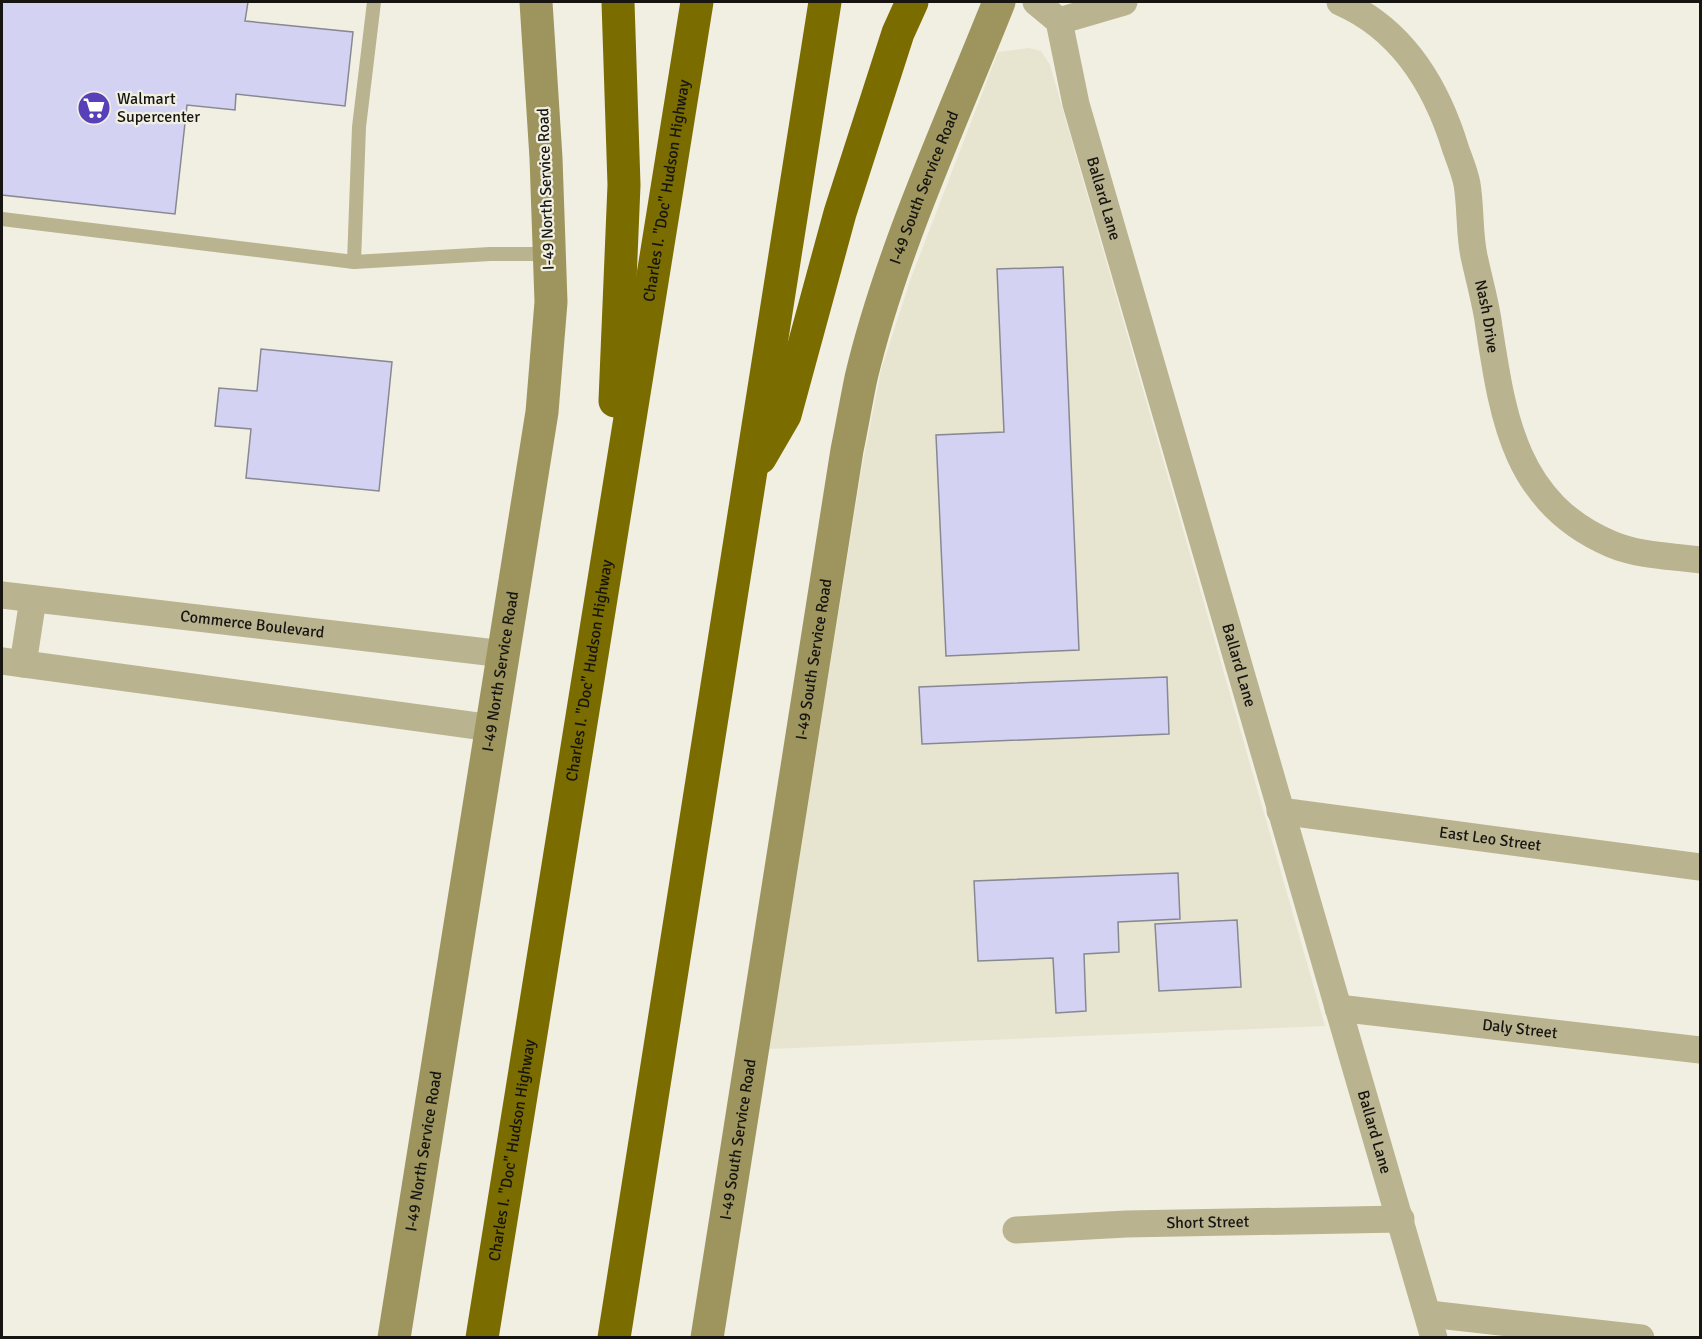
<svg xmlns="http://www.w3.org/2000/svg" width="1702" height="1339" font-family="Signika,sans-serif">
  <style>
    .built { fill: #e7e4d0 }
    .building { fill: #d3d2f3; stroke: #888893; stroke-width: 1.5 }
    .lines { fill: none; stroke-linecap: round; stroke-linejoin: round }
    .lane { stroke: #b9b38f; stroke-width: 14 }
    .street { stroke: #b9b38f; stroke-width: 27 }
    .secondary { stroke: #9e955e; stroke-width: 33 }
    .highway { stroke: #7b6c00; stroke-width: 33 }
    .labels { text-anchor: middle; dominant-baseline: central; stroke-width: 4.5; stroke-linejoin: round; paint-order: stroke }
    .poi-label { font-size: 16px; fill: #161511; stroke: #f1efe2; text-anchor: start }
    .street-label { font-size: 16px; fill: #161511; stroke: #f1efe2 }
  </style>
  <rect width="100%" height="100%" fill="#f1efe2"/>
  <polygon class="built" points="1029,48 1041,51 1050,65 1325,1026 769,1049 862,466 881,370 911,278 998,52"/>
  <g class="building">
    <polygon points="2,2 248,2 245,21 353,32 345,106 236,94 235,110 187,105 175,214 2,195"/>
    <polygon points="1063,267 1079,650 946,656 936,435 1004,432 997,269"/>
    <polygon points="261,349 392,362 379,491 246,478 251,429 215,426 219,388 257,391"/>
    <polygon points="1167,677 1169,734 922,744 919,687"/>
    <polygon points="1178,873 1180,919 1118,922 1119,952 1084,954 1086,1011 1056,1013 1053,958 978,961 974,881"/>
    <polygon points="1237,920 1241,987 1159,991 1155,924"/>
  </g>
  <g class="lines">
    <g class="lane">
      <polyline points="2,219 354,262 490,254 550,254"/>
      <polyline points="354,262 359,127 374,2"/>
    </g>
    <g class="street">
      <path id="s1" d="M1036,2L1059,21L1076,104L1434,1338"/>
      <path id="s2" d="M1340,2C1402,29 1437,87 1456,150C1460,161 1465,173 1467,184C1471,208 1469,233 1474,256C1479,280 1486,303 1489,327C1503,418 1515,503 1611,544C1639,556 1672,556 1700,560"/>
      <polyline points="1059,21 1124,2"/>
      <path id="s3" d="M2,595L504,654"/>
      <polyline points="2,661 492,728"/>
      <polyline points="23,664 33,599"/>
      <path id="s4" d="M1280,811L1700,867"/>
      <path id="s5" d="M1338,1008L1700,1050"/>
      <path id="s6" d="M1016,1230L1126,1224L1401,1219"/>
      <polyline points="1429,1314 1641,1338"/>
    </g>
    <g class="secondary">
      <path id="s7" d="M394,1338L542,412L551,302L546,158L536,2"/>
      <path id="s8" d="M707,1338L847,450C852,426 856,402 861,378C891,251 951,123 999,2"/>
    </g>
    <g class="highway">
      <polyline points="615,401 624,185 618,2"/>
      <polyline points="760,458 785,415 840,213 898,33 912,2"/>
      <path id="s9" d="M482,1338L697,2"/>
      <polyline points="614,1338 825,2"/>
    </g>
  </g>
  <defs>
    <symbol id="supermarket-disc" viewBox="-11 -11 22 22"><circle r="9.5" fill="#5740b8" stroke="#f1efe2"/><path d="M-6-5.5h2.5l.6 2H6L4.5 2H-2.5L-4.4-4H-6ZM-1.5 3.2a1.3 1.3 0 1 0 .1 0ZM3 3.2a1.3 1.3 0 1 0 .1 0Z" fill="#fff"/></symbol>
  </defs>
  <g fill-rule="evenodd">
    <use href="#supermarket-disc" x="75" y="89" width="38" height="38"/>
  </g>
  <g class="labels">
    <g class="poi-label">
      <text x="117" y="99">Walmart<tspan x="117" dy="18">Supercenter</tspan></text>
    </g>
    <g class="street-label">
      <text stroke="none"><textPath href="#s8" startOffset="1173">I-49 South Service Road</textPath></text>
      <text transform="translate(546 189) rotate(-92)">I-49 North Service Road</text>
      <text stroke="none"><textPath href="#s9" startOffset="1162">Charles I. "Doc" Hudson Highway</textPath></text>
      <text stroke="none"><textPath href="#s1" startOffset="213">Ballard Lane</textPath></text>
      <text stroke="none"><textPath href="#s2" startOffset="364">Nash Drive</textPath></text>
      <text stroke="none"><textPath href="#s3" startOffset="252">Commerce Boulevard</textPath></text>
      <text stroke="none"><textPath href="#s8" startOffset="687">I-49 South Service Road</textPath></text>
      <text stroke="none"><textPath href="#s1" startOffset="699">Ballard Lane</textPath></text>
      <text stroke="none"><textPath href="#s9" startOffset="676">Charles I. "Doc" Hudson Highway</textPath></text>
      <text stroke="none"><textPath href="#s7" startOffset="675">I-49 North Service Road</textPath></text>
      <text stroke="none"><textPath href="#s4" startOffset="212">East Leo Street</textPath></text>
      <text stroke="none"><textPath href="#s5" startOffset="183">Daly Street</textPath></text>
      <text stroke="none"><textPath href="#s1" startOffset="1185">Ballard Lane</textPath></text>
      <text stroke="none"><textPath href="#s8" startOffset="201">I-49 South Service Road</textPath></text>
      <text stroke="none"><textPath href="#s9" startOffset="190">Charles I. "Doc" Hudson Highway</textPath></text>
      <text stroke="none"><textPath href="#s7" startOffset="189">I-49 North Service Road</textPath></text>
      <text stroke="none"><textPath href="#s6" startOffset="192">Short Street</textPath></text>
    </g>
  </g>
  <rect width="1702" height="1339" fill="none" stroke="#161511" stroke-width="6"/>
</svg>
